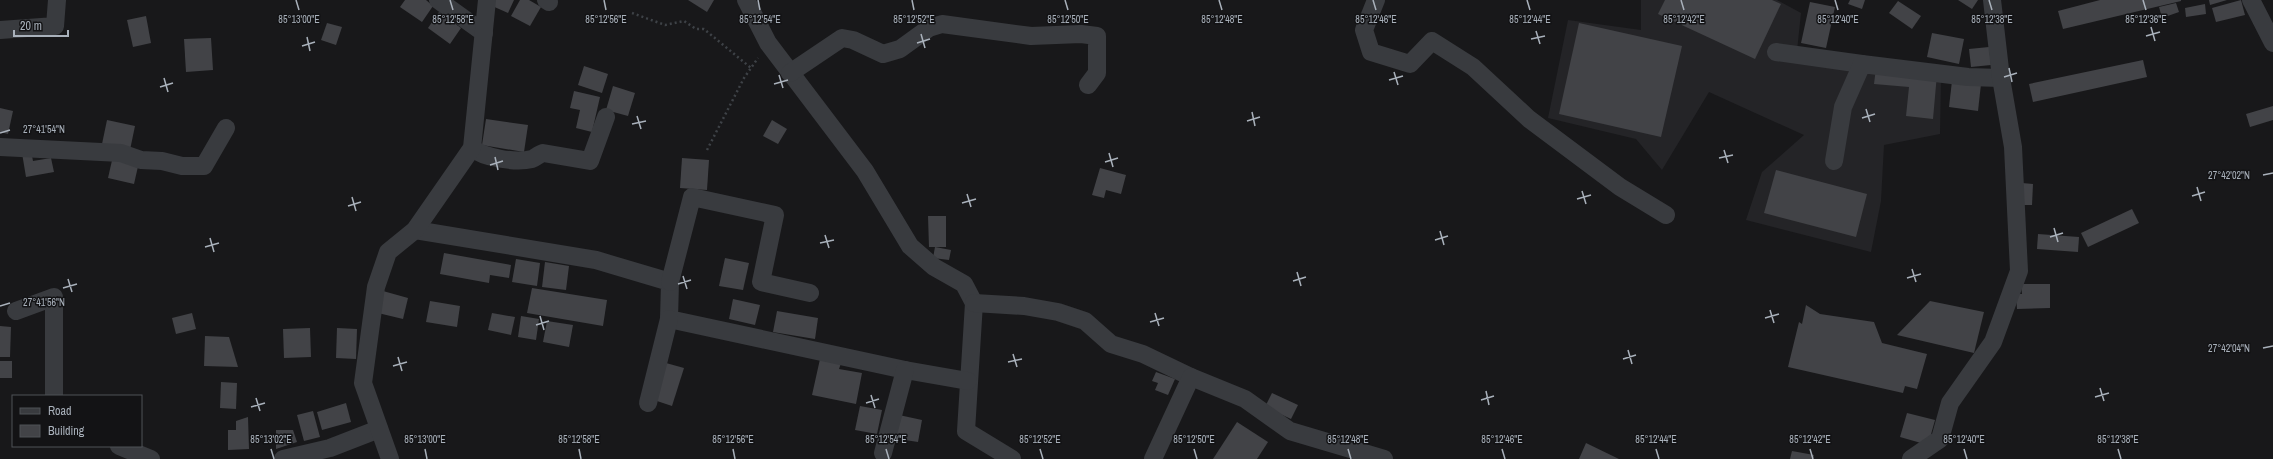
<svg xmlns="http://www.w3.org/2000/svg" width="2273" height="459" font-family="'Archivo Narrow',sans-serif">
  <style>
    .built { fill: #242427 }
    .building { fill: #424347 }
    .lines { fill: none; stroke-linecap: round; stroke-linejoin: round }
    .path { stroke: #3e4247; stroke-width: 2.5; stroke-dasharray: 2 3; stroke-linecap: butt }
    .minor { stroke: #393b3f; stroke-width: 18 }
    .ticks { fill: none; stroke: #a9b1bb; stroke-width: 1.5 }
    .ticks-label { font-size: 10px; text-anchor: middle; fill: #a9b1bb; stroke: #131315; stroke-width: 3; stroke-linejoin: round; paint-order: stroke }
  </style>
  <rect width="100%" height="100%" fill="#18181a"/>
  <polygon class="built" points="1641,0 1777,0 1801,13 1797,51 1941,77 1940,134 1884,145 1881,201 1871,252 1746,220 1762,172 1804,135 1709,92 1662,170 1636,139 1548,118 1568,20 1641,30"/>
  <g class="building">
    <polygon points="405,0 426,0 433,6 422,22 400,7"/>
    <polygon points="492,0 514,0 508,13 490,5"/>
    <polygon points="520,0 529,0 541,7 530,26 511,16"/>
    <polygon points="688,0 714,0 707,12"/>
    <polygon points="1665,0 1772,0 1781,4 1755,59 1658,14"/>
    <polygon points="1850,0 1865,0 1862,9 1848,4"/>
    <polygon points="1958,0 1978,0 1972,9"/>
    <polygon points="2100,0 2181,0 2181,1 2063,29 2058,11"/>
    <polygon points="2209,0 2227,0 2210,5"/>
    <polygon points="2241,0 2245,15 2216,22 2212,8"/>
    <polygon points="1898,1 1921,16 1912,29 1889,13"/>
    <polygon points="1810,2 1835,7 1826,48 1801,43"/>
    <polygon points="2176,3 2179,12 2162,18 2159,7"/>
    <polygon points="2205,4 2206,14 2186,17 2185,8"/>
    <polygon points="439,12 461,28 450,44 428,28"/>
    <polygon points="146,16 151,43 133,47 127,20"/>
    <polygon points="327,23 342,27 336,45 321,40"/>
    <polygon points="1579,23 1682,46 1661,137 1559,114"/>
    <polygon points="1932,33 1964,39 1959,64 1927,57"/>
    <polygon points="211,38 213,70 186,72 184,39"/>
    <polygon points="1989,47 1991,65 1971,67 1969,49"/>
    <polygon points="2143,60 2147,77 2033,102 2029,84"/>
    <polygon points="584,66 608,74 602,93 578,85"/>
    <polygon points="1876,68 1937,74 1933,119 1906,116 1909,87 1874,84"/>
    <polygon points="1952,81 1981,84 1978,111 1949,107"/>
    <polygon points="613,86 635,93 628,116 606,110"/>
    <polygon points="574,91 600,97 592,132 576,128 580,110 570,108"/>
    <polygon points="2273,106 2273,120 2250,127 2246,114"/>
    <polygon points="0,108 13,111 8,134 0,132"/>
    <polygon points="486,119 528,125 524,152 482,145"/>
    <polygon points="107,120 135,126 130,150 102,144"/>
    <polygon points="772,120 787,129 778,144 763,136"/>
    <polygon points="31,151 33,161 51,158 54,172 26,177 22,153"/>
    <polygon points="113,156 139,162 134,184 108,178"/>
    <polygon points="682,158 709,160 707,190 680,188"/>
    <polygon points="1100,168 1126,175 1121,194 1106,190 1104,198 1092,195"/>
    <polygon points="1776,170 1867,194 1856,237 1764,213"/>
    <polygon points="2022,183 2033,184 2032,205 2021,205"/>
    <polygon points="2132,209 2139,223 2088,247 2081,233"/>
    <polygon points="928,216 946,216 946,247 929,247"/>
    <polygon points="2038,234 2079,237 2078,252 2037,249"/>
    <polygon points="935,247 951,250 949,260 933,258"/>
    <polygon points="444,253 511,265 509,278 490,275 489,283 440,274"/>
    <polygon points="725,258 749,263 743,290 719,286"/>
    <polygon points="516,259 540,263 537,286 512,282"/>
    <polygon points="545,262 569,266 566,290 542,287"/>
    <polygon points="2021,284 2050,284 2050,308 2017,309 2016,294 2022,294"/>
    <polygon points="532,288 607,300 603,326 527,313"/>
    <polygon points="383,291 408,298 403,319 378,313"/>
    <polygon points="733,299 760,305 755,325 729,319"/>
    <polygon points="430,301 460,306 457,327 426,322"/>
    <polygon points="1930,301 1984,312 1974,353 1897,335"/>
    <polygon points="1806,305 1820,314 1874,322 1882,343 1927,354 1917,389 1905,386 1903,393 1788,367 1799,322 1802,324"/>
    <polygon points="777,311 818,318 815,339 773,332"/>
    <polygon points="192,313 196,329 176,334 172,318"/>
    <polygon points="492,313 515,317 511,335 488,330"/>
    <polygon points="521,316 539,319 536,340 518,337"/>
    <polygon points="547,321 573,325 569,347 543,342"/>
    <polygon points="0,326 11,327 10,357 0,357"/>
    <polygon points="310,328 311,357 284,358 283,329"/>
    <polygon points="337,328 357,329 356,359 336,358"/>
    <polygon points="205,336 229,337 238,367 204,366"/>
    <polygon points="820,359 841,363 839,369 862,373 856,404 812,395"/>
    <rect x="0" y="361" width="12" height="17"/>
    <polygon points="666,363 684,368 672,406 654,400"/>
    <polygon points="1156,372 1175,379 1168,395 1155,390 1158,383 1152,381"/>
    <polygon points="221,382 237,383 236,409 220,408"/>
    <polygon points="1272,393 1298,405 1291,419 1265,407"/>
    <polygon points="346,403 351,422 322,430 317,412"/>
    <polygon points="860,406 882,410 877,434 855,430"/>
    <polygon points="313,411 320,437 304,441 297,415"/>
    <polygon points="1907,413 1935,420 1928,445 1900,437"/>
    <polygon points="899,415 922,420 918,442 892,438"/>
    <polygon points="248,417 249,449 228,450 228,430 236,430 236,421"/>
    <polygon points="1237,422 1268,442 1257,459 1213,459"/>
    <polygon points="276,430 293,430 297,442 276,449"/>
    <polygon points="1586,443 1619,459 1579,459"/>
    <polygon points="1792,451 1814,455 1813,459 1790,459"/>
  </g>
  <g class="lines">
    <g class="path">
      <polyline points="632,13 665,25 684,21 696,29 704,29 751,68"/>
      <polyline points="707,150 744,78 758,58"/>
    </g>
    <g class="minor">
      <polyline points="438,0 484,33"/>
      <polyline points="546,0 549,2"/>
      <polyline points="746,0 768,43 865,171 910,246 934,267 964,284 974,303 966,431 1012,459"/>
      <polyline points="1376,0 1364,30 1371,52 1410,64 1432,41 1473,67 1529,119 1620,187 1666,215"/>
      <polyline points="2251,0 2273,43"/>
      <polyline points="0,30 55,26 57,0"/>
      <polyline points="1776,52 1862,64"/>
      <polyline points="790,73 842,38 853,40 883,54 900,49 929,28 942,24 1031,36 1081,34 1097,36 1097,73 1088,85"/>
      <polyline points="0,147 121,153 141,160 162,161 182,166 204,166 226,128"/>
      <path d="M472,148C484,158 516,163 532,159C535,158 539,154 543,153L590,161L606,117"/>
      <polyline points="1834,161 1843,107 1862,64 1968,77 2001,78"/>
      <polyline points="415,230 596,260 670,282 669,319 905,370 968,381"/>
      <polyline points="670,282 692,197 775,215 761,282 810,293"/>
      <polyline points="974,303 1024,306 1058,312 1085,321 1111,344 1143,354 1191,377"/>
      <polyline points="16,311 54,297 54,396"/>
      <polyline points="648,403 669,319"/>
      <polyline points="119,446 151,459"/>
      <polyline points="883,453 905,370"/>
      <polyline points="283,459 330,448 379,429"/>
      <polyline points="390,459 363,383 376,287 388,252 415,230 472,148 487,0"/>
      <polyline points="1153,459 1191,377 1245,399 1290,431 1384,459"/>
      <polyline points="1911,459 1940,439 1950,403 1993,342 2019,271 2013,147 2001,78 1992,0"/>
    </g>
  </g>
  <path class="ticks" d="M296,0L299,10M450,0L453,10M604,0L606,10M758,0L760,10M912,0L914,10M1065,0L1068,10M1219,0L1222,10M1373,0L1376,10M1527,0L1530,10M1681,0L1684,10M1835,0L1838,10M1989,0L1992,10M2143,0L2146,10M2151,27L2155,41M1536,31L1540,44M921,34L925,48M2146,36L2160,32M307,37L310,51M1531,39L1545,36M917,43L930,39M302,46L315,42M2009,68L2012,82M1394,72L1398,85M779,75L783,88M2004,77L2017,73M164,78L168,92M1389,80L1403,76M774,84L788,80M160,87L173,83M1866,109L1870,122M1252,112L1255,126M637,116L641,129M1862,118L1875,114M1247,121L1260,117M632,124L646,121M0,133L10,130M1724,150L1728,163M1109,153L1113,167M495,157L498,170M1719,158L1733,155M1105,162L1118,158M490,165L503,161M2263,175L2273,173M2197,187L2201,201M1582,191L1586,204M967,194L971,207M2192,196L2205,192M352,197L356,211M1577,199L1591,195M962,203L976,199M348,206L361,202M2054,228L2058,242M1440,231L1444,245M825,235L829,248M2050,237L2063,233M210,238L214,252M1435,240L1448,236M820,243L834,240M205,247L219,243M1912,269L1916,282M1297,272L1301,286M683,276L687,289M1907,278L1921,274M68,279L72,292M1293,281L1306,277M678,284L691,280M63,288L77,284M0,306L10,303M1770,310L1774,323M1155,313L1159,326M540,316L544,330M1765,318L1779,314M1150,322L1164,318M536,325L549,321M2263,348L2273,346M1628,350L1632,364M1013,354L1017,367M398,357L402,371M1623,359L1636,355M1008,362L1022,359M393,366L407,362M2100,388L2104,401M1486,391L1489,405M871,395L875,408M2095,397L2109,393M256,398L260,411M1481,400L1494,396M866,403L879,399M251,407L265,403M271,449L274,459M425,449L427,459M579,449L581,459M733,449L735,459M886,449L889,459M1040,449L1043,459M1194,449L1197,459M1348,449L1351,459M1502,449L1505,459M1656,449L1659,459M1810,449L1813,459M1964,449L1967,459M2118,449L2121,459"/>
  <g class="ticks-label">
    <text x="299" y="23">85°13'00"E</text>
    <text x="453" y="23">85°12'58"E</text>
    <text x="606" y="23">85°12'56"E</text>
    <text x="760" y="23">85°12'54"E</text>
    <text x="914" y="23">85°12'52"E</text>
    <text x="1068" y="23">85°12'50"E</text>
    <text x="1222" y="23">85°12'48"E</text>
    <text x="1376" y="23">85°12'46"E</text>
    <text x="1530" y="23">85°12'44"E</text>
    <text x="1684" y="23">85°12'42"E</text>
    <text x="1838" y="23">85°12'40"E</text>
    <text x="1992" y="23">85°12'38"E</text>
    <text x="2146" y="23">85°12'36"E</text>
    <text x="44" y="133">27°41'54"N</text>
    <text x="2229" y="179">27°42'02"N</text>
    <text x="44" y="306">27°41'56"N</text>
    <text x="2229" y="352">27°42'04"N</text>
    <text x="271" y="443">85°13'02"E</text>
    <text x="425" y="443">85°13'00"E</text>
    <text x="579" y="443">85°12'58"E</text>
    <text x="733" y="443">85°12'56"E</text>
    <text x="886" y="443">85°12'54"E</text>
    <text x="1040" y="443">85°12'52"E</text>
    <text x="1194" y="443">85°12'50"E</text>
    <text x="1348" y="443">85°12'48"E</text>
    <text x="1502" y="443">85°12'46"E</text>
    <text x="1656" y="443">85°12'44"E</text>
    <text x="1810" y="443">85°12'42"E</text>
    <text x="1964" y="443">85°12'40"E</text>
    <text x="2118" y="443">85°12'38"E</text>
  </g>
  <rect x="12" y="395" width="130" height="52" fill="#131315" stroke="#4f5257"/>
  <rect x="20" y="408" width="20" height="6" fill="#393b3f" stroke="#4f5257"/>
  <text x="48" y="415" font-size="12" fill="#a9b1bb">Road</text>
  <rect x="20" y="425" width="20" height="12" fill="#424347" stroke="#4f5257"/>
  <text x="48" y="435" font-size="12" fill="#a9b1bb">Building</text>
  <path d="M14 30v6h54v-6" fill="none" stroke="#a9b1bb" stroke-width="2"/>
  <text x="20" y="30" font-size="12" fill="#a9b1bb" stroke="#131315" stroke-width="3" paint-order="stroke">20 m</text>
</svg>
